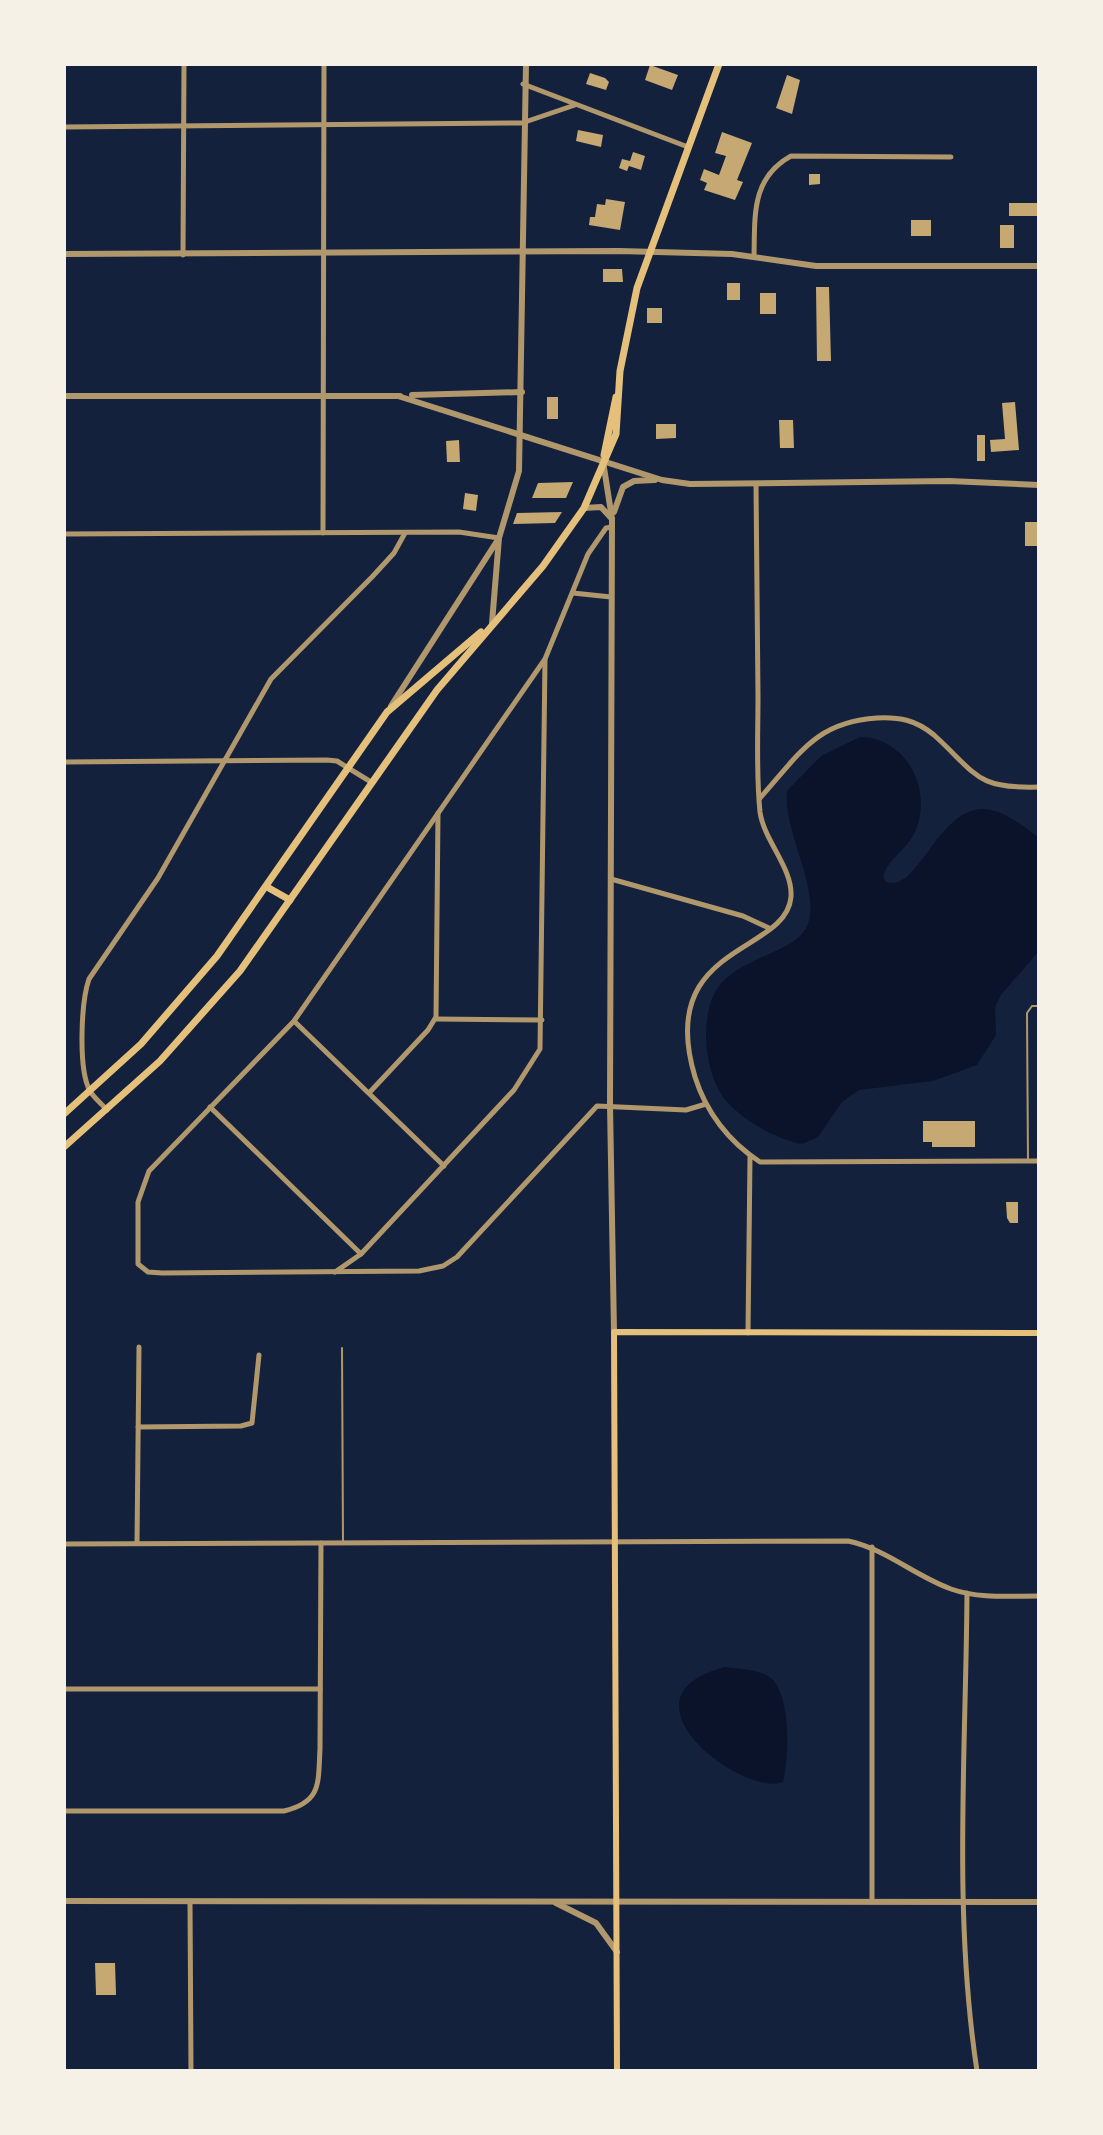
<svg xmlns="http://www.w3.org/2000/svg" width="1103" height="2135" font-family="Lato,sans-serif">
  <style>
    .water { fill: #0b132b }
    .building { fill: #c6a872 }
    .lines { fill: none; stroke-linecap: round; stroke-linejoin: round }
    .service { stroke: #b1986c; stroke-width: 2 }
    .minor { stroke: #b1986c; stroke-width: 5 }
    .tertiary { stroke: #b1986c; stroke-width: 6 }
    .secondary { stroke: #e5c07b; stroke-width: 6 }
    .primary { stroke: #e5c07b; stroke-width: 7 }
  </style>
  <rect width="100%" height="100%" fill="#14213d"/>
  <g class="water">
    <path d="M860,737C906,737 934,790 915,832C907,849 890,857 883,876L886,882C919,893 937,807 985,809C1003,810 1025,827 1039,838V951L1001,995L995,1007L996,1035L977,1065L933,1081L859,1090L842,1102L818,1137L802,1144C776,1139 746,1122 728,1103C705,1079 698,1019 717,989C738,957 792,954 806,928C824,895 782,830 787,791L821,756Z"/>
    <path d="M725,1667C739,1669 764,1669 774,1681C791,1703 789,1757 783,1782C744,1798 609,1697 725,1667Z"/>
  </g>
  <g class="building">
    <polygon points="650,65 678,75 672,90 645,80"/>
    <polygon points="590,73 605,78 609,82 606,90 586,84"/>
    <polygon points="787,75 800,80 792,114 776,108"/>
    <polygon points="578,130 603,135 601,147 576,141"/>
    <polygon points="722,132 752,143 737,180 743,182 735,200 704,190 707,183 700,180 704,169 719,175 726,156 715,153"/>
    <polygon points="633,152 645,156 641,170 629,166 627,171 619,168 622,159 630,161"/>
    <polygon points="809,174 820,174 820,184 809,185"/>
    <polygon points="606,199 625,202 620,230 589,225 590,217 595,217 597,204 605,205"/>
    <rect x="1009" y="203" width="28" height="13"/>
    <rect x="911" y="220" width="20" height="16"/>
    <rect x="1000" y="225" width="14" height="23"/>
    <polygon points="603,269 622,269 623,282 603,282"/>
    <rect x="727" y="283" width="13" height="17"/>
    <polygon points="816,287 829,287 831,361 817,361"/>
    <rect x="760" y="293" width="16" height="21"/>
    <rect x="647" y="308" width="15" height="15"/>
    <rect x="547" y="397" width="11" height="22"/>
    <polygon points="1015,402 1019,450 991,452 990,440 1005,439 1002,403"/>
    <polygon points="779,420 793,420 794,448 780,448"/>
    <polygon points="656,424 676,424 676,438 656,439"/>
    <rect x="977" y="435" width="8" height="26"/>
    <polygon points="459,440 460,462 447,462 446,441"/>
    <polygon points="573,482 566,498 532,498 538,483"/>
    <polygon points="465,493 478,495 476,511 463,509"/>
    <polygon points="562,512 555,523 513,524 517,513"/>
    <rect x="1025" y="522" width="14" height="24"/>
    <polygon points="923,1121 975,1121 975,1147 932,1147 932,1142 923,1142"/>
    <polygon points="1006,1202 1018,1202 1018,1223 1010,1223 1007,1218"/>
    <polygon points="95,1963 115,1963 116,1995 96,1995"/>
  </g>
  <g class="lines">
    <g class="service">
      <polyline points="1028,1160 1027,1013 1032,1006 1039,1006"/>
      <polyline points="342,1348 343,1543"/>
    </g>
    <g class="minor">
      <polyline points="523,84 688,147"/>
      <polyline points="64,127 522,123 575,105"/>
      <polyline points="183,255 184,64"/>
      <path d="M754,256C755,216 751,178 791,156L951,157"/>
      <path d="M756,484C757,555 757,626 758,697C758,735 756,774 760,812C764,841 793,868 791,897C786,955 655,943 695,1077C706,1112 729,1142 760,1162L1039,1161"/>
      <polyline points="612,527 606,528 588,554 545,659 294,1021 149,1171 138,1202 138,1264 148,1272 162,1273 419,1271 443,1266 457,1257 597,1106 686,1110 706,1104"/>
      <polyline points="323,533 324,64"/>
      <polyline points="64,534 459,532 499,538"/>
      <polyline points="573,593 611,597"/>
      <polyline points="64,762 327,760 337,761 371,782"/>
      <path d="M760,798C799,755 815,722 877,718C900,717 916,720 934,735C977,774 975,789 1039,787"/>
      <polyline points="611,879 743,916 769,928"/>
      <polyline points="435,1019 542,1020"/>
      <polyline points="294,1021 444,1166"/>
      <polyline points="369,1093 428,1030 436,1017 438,813"/>
      <polyline points="210,1107 361,1254"/>
      <path d="M107,1110C102,1104 94,1098 90,1091C78,1070 81,1002 89,979L158,878L271,679L372,577L394,553L405,533"/>
      <polyline points="335,1272 361,1254 514,1090 540,1049 545,660"/>
      <polyline points="748,1333 750,1157"/>
      <polyline points="138,1427 241,1426 252,1423 259,1355"/>
      <polyline points="137,1543 139,1347"/>
      <path d="M64,1544L848,1541C886,1549 915,1576 951,1589C979,1599 1010,1596 1039,1596"/>
      <polyline points="872,1547 872,1902"/>
      <path d="M967,1593C966,1751 953,1914 977,2071"/>
      <polyline points="64,1689 320,1689"/>
      <path d="M64,1811H284C322,1802 318,1783 320,1749L321,1543"/>
      <polyline points="190,1901 191,2071"/>
    </g>
    <g class="tertiary">
      <polyline points="64,254 619,251 732,254 816,266 1039,266"/>
      <polyline points="412,395 522,392"/>
      <polyline points="64,396 400,396"/>
      <polyline points="398,396 662,480 690,484 949,481 1039,485"/>
      <polyline points="603,461 612,519 610,1105 614,1332"/>
      <polyline points="584,508 601,507 612,519"/>
      <polyline points="614,512 623,487 634,481 655,480"/>
      <polyline points="492,623 499,538"/>
      <polyline points="391,706 499,538 519,471 526,64"/>
      <polyline points="64,1901 1039,1902"/>
      <polyline points="556,1903 596,1923 617,1952"/>
    </g>
    <polyline class="secondary" points="617,2071 614,1332 1039,1333"/>
    <g class="primary">
      <polyline points="604,455 616,397"/>
      <polyline points="267,887 290,900"/>
      <polyline points="64,1114 141,1044 217,956 387,712 481,632"/>
      <polyline points="64,1147 160,1061 240,971 437,690 543,566 584,508 616,434 620,371 637,288 719,64"/>
    </g>
  </g>
  <rect width="1103" height="2135" fill="none" stroke="#f6f1e7" stroke-width="132"/>
</svg>
